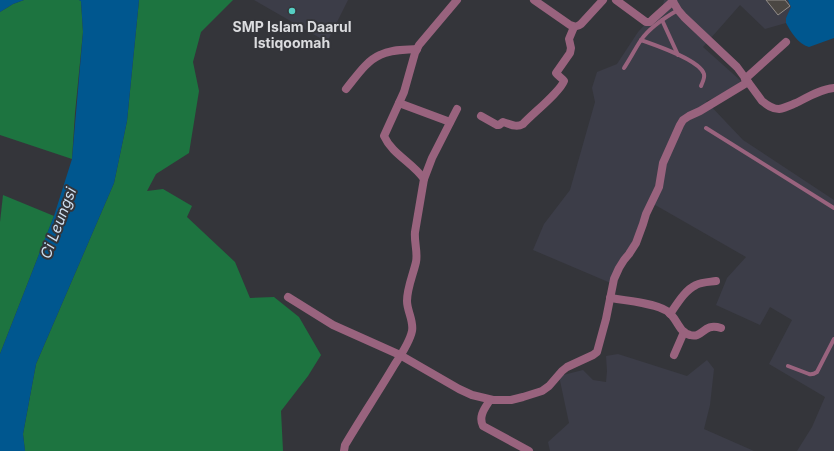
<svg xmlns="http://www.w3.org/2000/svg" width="834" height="451" font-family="Inter,sans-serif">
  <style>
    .built { fill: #3c3d48 }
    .forest { fill: #1d7440 }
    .water { fill: #00578f }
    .building { fill: #4b4743; stroke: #938d89 }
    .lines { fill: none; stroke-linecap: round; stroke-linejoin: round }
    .service { stroke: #99637e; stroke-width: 4 }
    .minor { stroke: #99637e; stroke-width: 8 }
    .poi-dot { fill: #56cec3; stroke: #34353a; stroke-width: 1.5 }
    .labels { text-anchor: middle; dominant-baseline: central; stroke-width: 4; stroke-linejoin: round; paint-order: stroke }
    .poi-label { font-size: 14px; font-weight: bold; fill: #dbdcdf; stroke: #34353a }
    .water-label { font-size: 15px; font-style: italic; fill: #cddfef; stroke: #34353a }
  </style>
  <rect width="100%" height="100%" fill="#34353a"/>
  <g class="built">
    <polygon points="254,0 348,0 327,42"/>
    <polygon points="664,0 788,0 791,5 791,10 786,18 786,23 765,29 740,5 703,47 741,81 726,94 706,101 743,140 834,200 834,451 797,451 812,427 825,397 769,364 792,320 770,307 760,325 716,305 727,278 746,257 650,202 613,284 533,250 544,224 570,190 595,102 592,88 597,72 617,64 638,32 663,5"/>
    <polygon points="618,354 687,376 707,360 714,369 710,405 704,429 754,451 550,451 548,442 569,423 559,376 583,370 593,380 606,382 607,371 606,356"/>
  </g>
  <g class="forest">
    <polygon points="24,0 79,0 81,1 83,32 75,113 72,159 0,135 0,12 13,4"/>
    <polygon points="139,0 233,0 201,32 193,62 199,91 189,153 156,174 147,191 163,189 192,206 187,217 235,262 250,298 274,297 299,317 321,355 308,376 281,411 283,451 25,451 23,434 36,364 114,183 127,121"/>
    <polygon points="3,195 54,216 0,354 0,222"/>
  </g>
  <g class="water">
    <polygon points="0,0 24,0 13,4 0,12"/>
    <polygon points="79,0 139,0 127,121 114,183 36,364 23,434 25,451 0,451 0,354 54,216 72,159 83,32 81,1"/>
    <path d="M788,0H834V38L809,47C798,44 791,32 786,23V18L791,7Z"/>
  </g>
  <polygon class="building" points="766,0 785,0 790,6 778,15"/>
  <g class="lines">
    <g class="service">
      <polyline points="662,20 678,55"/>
      <path d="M641,40C655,45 700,60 704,74C705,79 702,83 701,86"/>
      <path d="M624,68C630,59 635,49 641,40C650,27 664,18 678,10"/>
      <polyline points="706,128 834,208"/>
      <path d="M788,366L809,374C812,375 814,374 817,372L834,339"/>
    </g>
    <g class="minor">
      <path d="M534,0L570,25C575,27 577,27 581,24L603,0"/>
      <polyline points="616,0 646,22 650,22 652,20 673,1"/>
      <path d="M672,0L678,10L684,17L737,67L762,101C767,105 772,109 779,109C785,108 791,105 796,103C808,97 821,89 834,88"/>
      <polyline points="745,79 786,42"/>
      <path d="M346,89C356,77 366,61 380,55C391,49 405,50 417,49"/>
      <polyline points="399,103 450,122"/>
      <path d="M481,116L497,125H499L503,122C510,124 516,128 523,124C532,114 560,92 564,81C562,78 558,76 556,73L570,53L571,48L569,39L574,27"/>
      <polyline points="424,179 432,158 457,109"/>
      <polyline points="288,297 333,325 400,355 459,389 472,395 493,400 511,400 523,397 542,391 549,386 562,371 567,367 593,355 597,352 606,319 614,279 619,268 624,260 629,254 636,243 643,224 646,214 659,187 663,163 680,125 683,120 689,116 700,111 748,82"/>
      <path d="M610,298C624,300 655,303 667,311C677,317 678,332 690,335C703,339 703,322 721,328"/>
      <path d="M670,314C677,304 685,290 696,285C702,282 709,282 716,281"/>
      <polyline points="674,355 684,332"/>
      <path d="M490,400C485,408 478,416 483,426L529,451"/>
      <path d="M344,451L345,445C361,418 379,391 395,364C401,355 410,341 412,331C414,321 407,311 407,301C407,288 413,275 416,262C418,252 414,242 415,232L424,179C413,163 392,154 384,136L404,92L415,53L419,45L457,0"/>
    </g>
  </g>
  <circle class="poi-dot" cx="292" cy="11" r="4"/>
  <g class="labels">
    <g class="poi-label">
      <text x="292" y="26">SMP Islam Daarul<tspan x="292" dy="16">Istiqoomah</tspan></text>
    </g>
    <g class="water-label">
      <text transform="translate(58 223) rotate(-69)">Ci Leungsi</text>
    </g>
  </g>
</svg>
